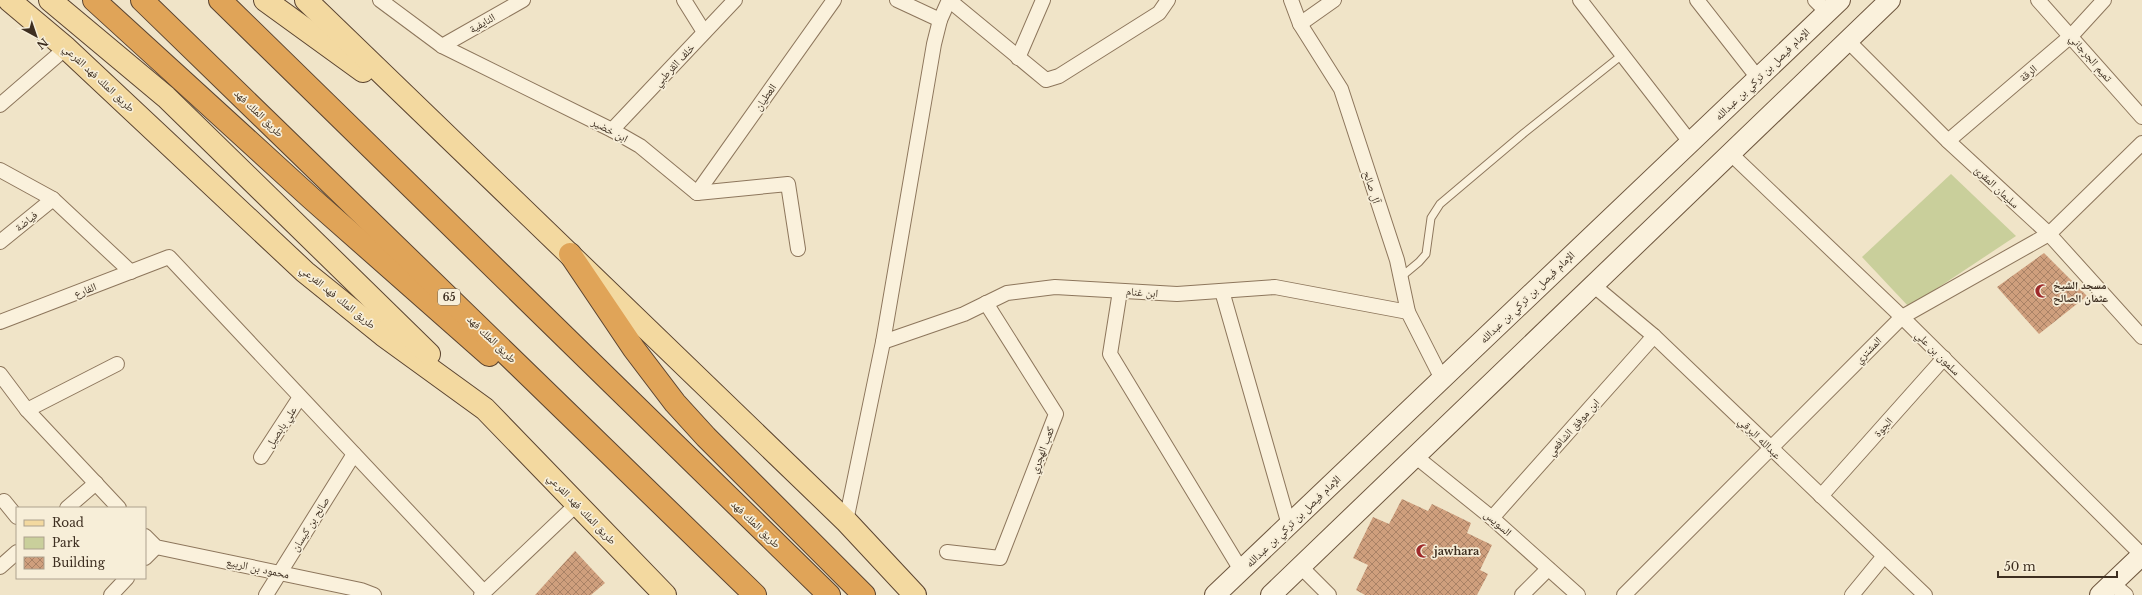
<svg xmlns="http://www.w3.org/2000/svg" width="2142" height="595" font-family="'Libre Baskerville','Noto Naskh Arabic',serif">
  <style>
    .park { fill: #c9cf9b }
    .building { fill: url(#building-cross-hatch) }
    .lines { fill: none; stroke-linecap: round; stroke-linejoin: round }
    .lane-casing { stroke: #8d765c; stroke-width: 9 }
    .street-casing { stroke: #8d765c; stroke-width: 16 }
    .secondary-casing { stroke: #6f573f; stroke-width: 22 }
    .primary-casing { stroke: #5b4430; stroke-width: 24 }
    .highway-casing { stroke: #5b4430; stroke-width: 24 }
    .lane { stroke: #faf1dc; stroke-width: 7 }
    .street { stroke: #faf1dc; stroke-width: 14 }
    .secondary { stroke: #faf1dc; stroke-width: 20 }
    .primary { stroke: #f3d9a0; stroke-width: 22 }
    .highway { stroke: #e0a458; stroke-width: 22 }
    .labels { text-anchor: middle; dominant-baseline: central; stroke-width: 3.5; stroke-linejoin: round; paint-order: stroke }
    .shield { fill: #f7eed8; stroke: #756857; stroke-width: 1 }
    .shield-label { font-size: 10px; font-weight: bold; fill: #3d2e20 }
    .street-label { font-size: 11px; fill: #3d2e20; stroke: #f7eed8 }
    .poi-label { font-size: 11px; font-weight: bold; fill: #3d2e20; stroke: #f7eed8; text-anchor: start }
  </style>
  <defs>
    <pattern id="building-cross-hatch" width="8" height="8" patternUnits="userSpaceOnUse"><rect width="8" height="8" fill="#cf9f7d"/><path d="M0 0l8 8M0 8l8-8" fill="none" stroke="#a98266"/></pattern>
  </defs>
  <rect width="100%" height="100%" fill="#f0e4c8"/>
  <polygon class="park" points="1951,174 2016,236 1909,307 1862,257"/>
  <g class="building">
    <polygon points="2044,253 2087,296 2039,334 1997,287"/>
    <polygon points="1402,499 1428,511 1432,504 1471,523 1467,533 1492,545 1480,570 1488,574 1477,595 1365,595 1356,590 1368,565 1353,558 1373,517 1389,524"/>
    <polygon points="575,551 605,583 591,595 535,595"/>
  </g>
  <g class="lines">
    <defs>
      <polyline id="lane" points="1401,277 1419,262 1426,254 1431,218 1440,204 1524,133 1622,55"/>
      <g id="street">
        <polyline points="380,0 442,46 612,130 640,146 697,193 788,184 798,249"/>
        <polyline points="684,0 704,32"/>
        <polyline points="897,0 940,20"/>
        <polyline points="949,0 1046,80 1059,76 1159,13 1168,0"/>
        <polyline points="1291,0 1300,24 1341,89 1397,260 1408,312 1442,379"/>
        <polyline points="1580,0 1690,142"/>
        <polyline points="1697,0 1758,78"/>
        <polyline points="1815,0 1827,12"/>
        <polyline points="2038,0 2142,117"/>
        <polyline points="1300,24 1334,0"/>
        <polyline points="1848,41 1948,141 2049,234 2142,337"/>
        <polyline points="442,46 523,0"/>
        <polyline points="1018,58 1043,0"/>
        <polyline points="0,105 66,48"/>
        <polyline points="612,130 735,0"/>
        <polyline points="1948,141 2072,35 2104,0"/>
        <polyline points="1731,154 1902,317 2142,555"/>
        <polyline points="0,170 53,199 131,272"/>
        <polyline points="697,193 834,0"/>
        <polyline points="0,242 53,199"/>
        <polyline points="1593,285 1654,336 1925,595"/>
        <polyline points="1120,291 1110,354 1241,570"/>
        <polyline points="1222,291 1289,525"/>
        <polyline points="0,322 169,257 483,591"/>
        <polyline points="883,342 964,314 1007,293 1055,287 1177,294 1275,287 1408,312"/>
        <polyline points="0,374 27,410 119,508"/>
        <polyline points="27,410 117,364"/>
        <polyline points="1415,456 1492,518 1578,595"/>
        <polyline points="261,457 300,397"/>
        <polyline points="1821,496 1944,358"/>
        <polyline points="4,501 17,517"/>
        <polyline points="67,508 96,483"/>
        <polyline points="1492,518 1654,336"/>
        <polyline points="846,521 883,342 934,44 940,20 949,0"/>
        <polyline points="145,536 156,547 361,590 374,595"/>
        <polyline points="947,552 1000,558 1056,414 986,303"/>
        <polyline points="145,558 156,547"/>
        <polyline points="1300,566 1329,595"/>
        <polyline points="0,567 17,552"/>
        <polyline points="2112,583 2126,595"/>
        <polyline points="111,595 127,578"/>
        <polyline points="266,595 354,454"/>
        <polyline points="481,595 577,504"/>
        <polyline points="1522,595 1548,569"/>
        <polyline points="1624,595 1902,317 2049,234 2142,143"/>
        <polyline points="1852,595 1884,556"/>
      </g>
      <g id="secondary">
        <polyline points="1215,595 1840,0"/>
        <polyline points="1271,595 1890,0"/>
        <polyline points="2100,595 2142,555"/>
      </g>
      <g id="primary">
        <polyline points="9,0 66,48 305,272 383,335 485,409 665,595"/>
        <polyline points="50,0 166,97 429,354"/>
        <polyline points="265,0 363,71"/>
        <polyline points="306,0 846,521 915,595"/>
      </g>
      <g id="highway">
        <polyline points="94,0 311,198 489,355"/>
        <polyline points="142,0 755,595"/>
        <polyline points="220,0 829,595"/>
        <polyline points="570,254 634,349 675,403 706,437 864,595"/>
      </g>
    </defs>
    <use href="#lane" class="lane-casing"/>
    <use href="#street" class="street-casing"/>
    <use href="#secondary" class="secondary-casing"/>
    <use href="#primary" class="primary-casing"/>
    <use href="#highway" class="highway-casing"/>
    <use href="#lane" class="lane"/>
    <use href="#street" class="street"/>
    <use href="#secondary" class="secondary"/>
    <use href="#primary" class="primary"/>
    <use href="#highway" class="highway"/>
  </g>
  <defs>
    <symbol id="mosque-bare" viewBox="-9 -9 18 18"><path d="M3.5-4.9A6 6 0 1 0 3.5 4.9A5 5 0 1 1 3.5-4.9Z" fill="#9e2a2b" stroke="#f7eed8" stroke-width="2.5" paint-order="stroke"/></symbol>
  </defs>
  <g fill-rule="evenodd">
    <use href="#mosque-bare" x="2032" y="281" width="20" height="20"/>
    <use href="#mosque-bare" x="1413" y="541" width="20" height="20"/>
  </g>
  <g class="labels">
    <rect class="shield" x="438" y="289" width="22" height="16" rx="3"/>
    <g class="shield-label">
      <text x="449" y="297">65</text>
    </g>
    <g class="street-label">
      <text transform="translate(482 23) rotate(-30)">النايفية</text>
      <text transform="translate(2091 58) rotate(49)">تميم الجرجاني</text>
      <text transform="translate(674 65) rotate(-47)">خلف القرطبي</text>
      <text transform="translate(2028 73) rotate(-41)">الرقة</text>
      <text transform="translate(1762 74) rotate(-44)">الإمام فيصل بن تركي بن عبدالله</text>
      <text transform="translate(99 78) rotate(43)">طريق الملك فهد الفرعي</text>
      <text transform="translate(765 97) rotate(-55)">العطيان</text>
      <text transform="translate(259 113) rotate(44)">طريق الملك فهد</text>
      <text transform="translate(610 130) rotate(28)">ابن خضير</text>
      <text transform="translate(1372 187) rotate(72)">آل صالح</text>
      <text transform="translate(1997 187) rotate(43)">سليمان المقرئ</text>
      <text transform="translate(26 221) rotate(-39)">فياضة</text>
      <text transform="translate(85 290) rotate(-21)">الفارع</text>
      <text transform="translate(1142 292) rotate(4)">ابن غنام</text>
      <text transform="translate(338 297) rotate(39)">طريق الملك فهد الفرعي</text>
      <text transform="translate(1527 297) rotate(-44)">الإمام فيصل بن تركي بن عبدالله</text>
      <text transform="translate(492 339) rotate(44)">طريق الملك فهد</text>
      <text transform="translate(1868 350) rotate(-45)">المشتري</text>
      <text transform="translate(1938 353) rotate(45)">سلمون بن علي</text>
      <text transform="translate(281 427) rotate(-57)">علي بابصيل</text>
      <text transform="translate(1573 427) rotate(-48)">ابن موفق الشافعي</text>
      <text transform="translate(1883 427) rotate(-48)">الجوة</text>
      <text transform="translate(1760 438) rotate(44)">عبدالله البرقي</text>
      <text transform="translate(1042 450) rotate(-69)">كعب الهجري</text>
      <text transform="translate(582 509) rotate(46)">طريق الملك فهد الفرعي</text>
      <text transform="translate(1293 521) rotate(-44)">الإمام فيصل بن تركي بن عبدالله</text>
      <text transform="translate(1498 523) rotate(41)">السويس</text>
      <text transform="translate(310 524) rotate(-58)">صالح بن كيسان</text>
      <text transform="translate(756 524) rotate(44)">طريق الملك فهد</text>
      <text transform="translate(258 568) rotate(12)">محمود بن الربيع</text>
    </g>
    <g class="poi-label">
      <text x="2053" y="285">مسجد الشيخ<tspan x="2053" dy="13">عثمان الصالح</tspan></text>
      <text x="1434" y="551">jawhara</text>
    </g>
  </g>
  <rect x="16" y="507" width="130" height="72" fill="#f7eed8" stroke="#ada18e"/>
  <rect x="24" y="520" width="20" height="6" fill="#f3d9a0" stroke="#ada18e"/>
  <text x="52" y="527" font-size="12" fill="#3d2e20">Road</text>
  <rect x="24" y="537" width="20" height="12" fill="#c9cf9b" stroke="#ada18e"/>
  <text x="52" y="547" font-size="12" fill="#3d2e20">Park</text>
  <rect x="24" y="557" width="20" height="12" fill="url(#building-cross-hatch)" stroke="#ada18e"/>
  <text x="52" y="567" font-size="12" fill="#3d2e20">Building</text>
  <g transform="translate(36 36) rotate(140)" stroke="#f7eed8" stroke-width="3" paint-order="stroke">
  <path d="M0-3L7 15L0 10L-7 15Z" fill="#3d2e20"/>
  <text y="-6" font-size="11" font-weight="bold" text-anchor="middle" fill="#3d2e20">N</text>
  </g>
  <path d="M1998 571v6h119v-6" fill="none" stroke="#3d2e20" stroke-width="2"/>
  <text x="2004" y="571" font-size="12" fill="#3d2e20" stroke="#f7eed8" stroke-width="3" paint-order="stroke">50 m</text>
</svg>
